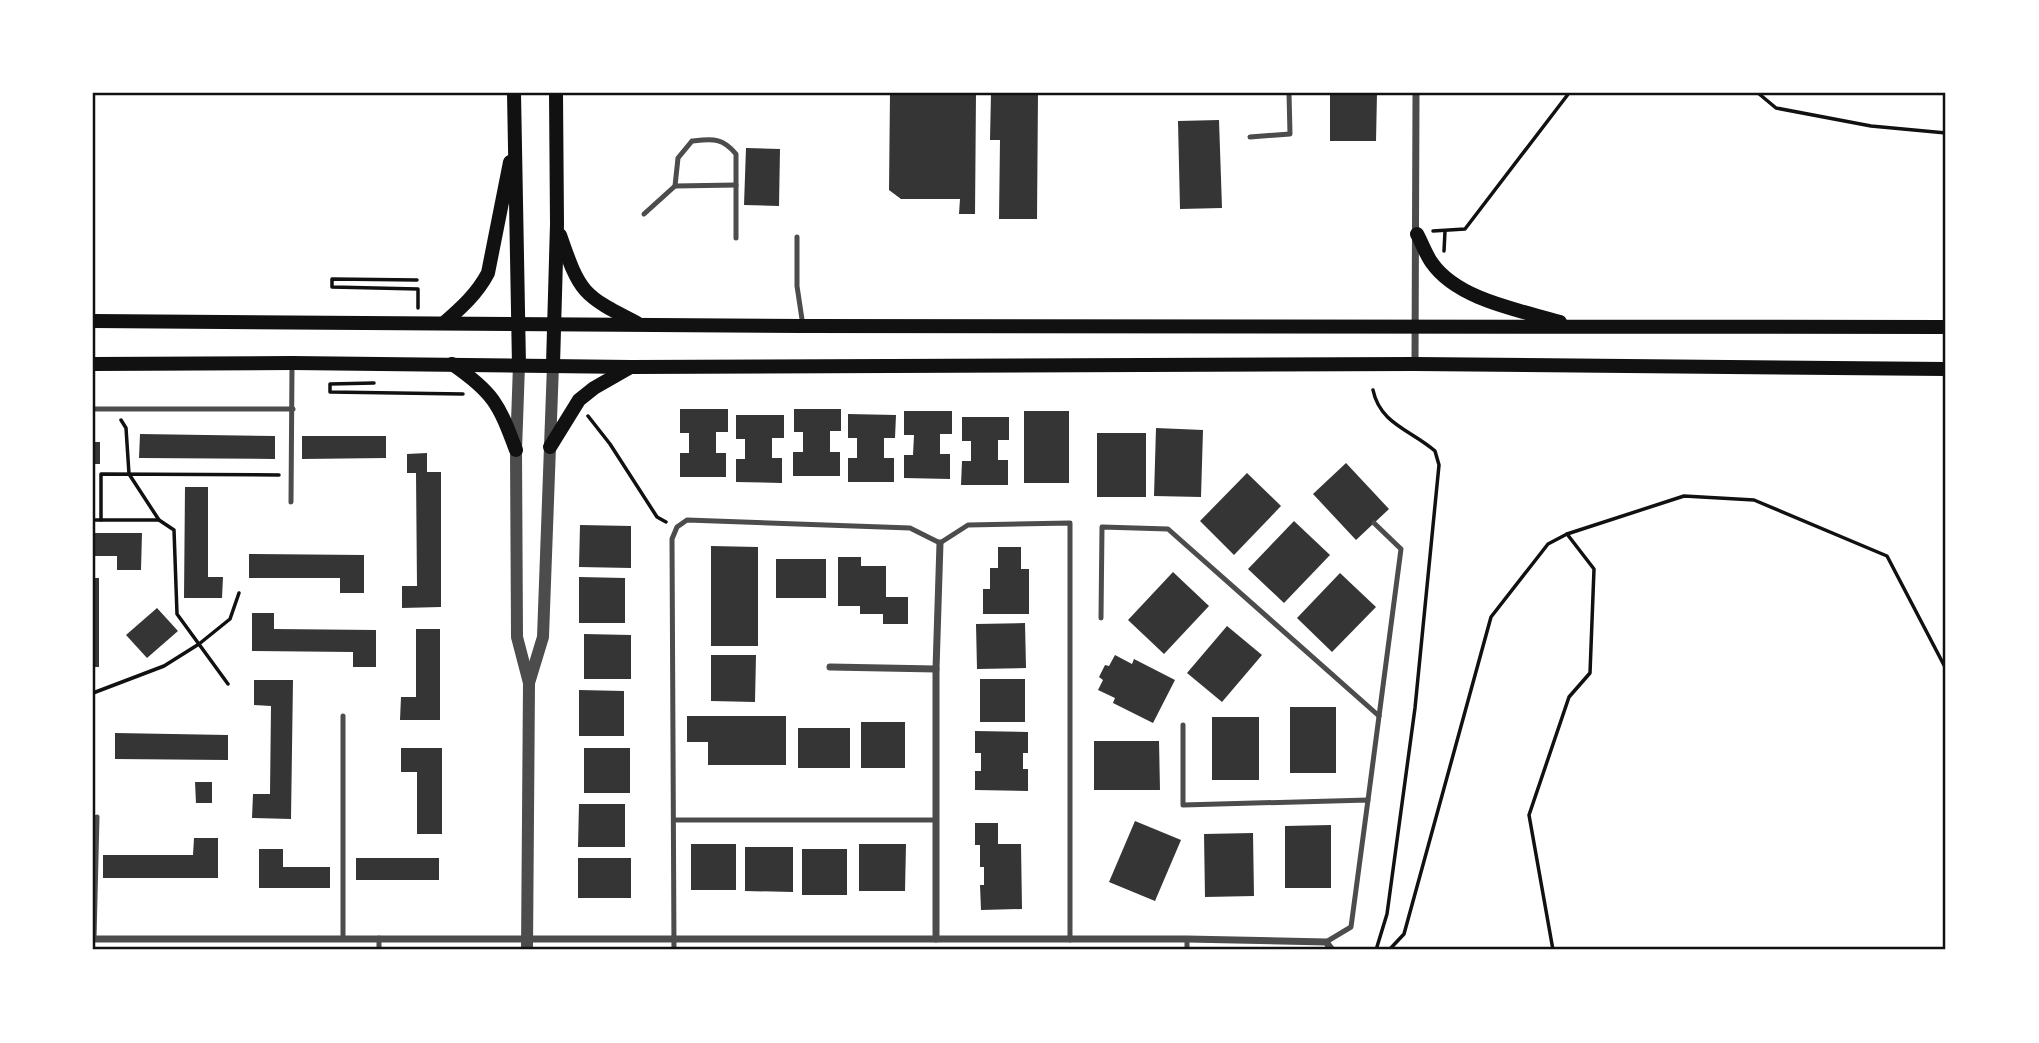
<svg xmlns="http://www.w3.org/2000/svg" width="2039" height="1043" font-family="'Crimson Pro',serif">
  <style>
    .building { fill: #353535 }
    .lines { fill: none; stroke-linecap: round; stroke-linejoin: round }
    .path { stroke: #111; stroke-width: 3.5 }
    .service { stroke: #4c4c4c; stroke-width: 5 }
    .minor { stroke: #4c4c4c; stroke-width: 7 }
    .tertiary { stroke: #4c4c4c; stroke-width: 12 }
    .secondary { stroke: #111; stroke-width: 14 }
    .neatline { fill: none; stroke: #111; stroke-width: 2.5 }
  </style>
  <rect width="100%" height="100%" fill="#fff"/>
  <g class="building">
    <polygon points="890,93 976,93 975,214 959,214 960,199 901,199 889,190"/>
    <polygon points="991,93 1038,93 1037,219 999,219 1000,140 990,140"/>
    <polygon points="1330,93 1377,93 1376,141 1330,141"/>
    <polygon points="1219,120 1222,208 1180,209 1178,121"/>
    <polygon points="746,148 780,149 779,206 744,205"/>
    <polygon points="680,409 728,409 728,432 716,432 716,453 726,453 726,477 680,477 680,453 689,453 689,433 680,433"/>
    <polygon points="794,409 841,409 841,431 830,431 830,452 840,452 840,476 793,476 793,452 803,452 803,432 794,432"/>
    <polygon points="904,411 952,411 952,434 940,434 940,454 950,454 950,479 904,478 904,455 913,455 914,435 904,435"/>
    <rect x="1024" y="411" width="45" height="72"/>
    <polygon points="848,414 896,415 895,438 884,438 884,458 894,458 894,482 848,482 848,458 857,458 857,438 848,438"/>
    <polygon points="736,415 784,415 784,438 772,438 772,458 782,458 782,483 736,482 736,459 745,459 745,439 736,439"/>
    <polygon points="962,417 1009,417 1009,440 998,440 998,460 1008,460 1008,485 961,485 962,461 971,461 971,441 962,441"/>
    <polygon points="1156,428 1203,430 1201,497 1154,496"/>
    <rect x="1097" y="433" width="49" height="64"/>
    <polygon points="140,434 275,436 275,459 139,458"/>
    <polygon points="302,436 386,436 386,458 302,459"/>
    <rect x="93" y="442" width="7" height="22"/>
    <polygon points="427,453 427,472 441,472 441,607 402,608 402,586 417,586 416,473 407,473 407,454"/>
    <polygon points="1346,463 1389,509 1356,540 1313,494"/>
    <polygon points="1247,473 1281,506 1234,555 1200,521"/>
    <polygon points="185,487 208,487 208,577 223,577 222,598 184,598"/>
    <polygon points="1294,521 1330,555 1284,603 1248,569"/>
    <polygon points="580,525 631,526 631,568 579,567"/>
    <polygon points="93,533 142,533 141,570 117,570 117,556 93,556"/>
    <polygon points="711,546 758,547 758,646 711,646"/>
    <polygon points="998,547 1021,547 1021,569 1029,569 1029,614 983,614 983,589 990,589 990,568 998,568"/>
    <polygon points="249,554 364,555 364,593 340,593 340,578 249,578"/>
    <polygon points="838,557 861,557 861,566 886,566 886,597 908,597 908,624 883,624 883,614 860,614 860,606 838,606"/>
    <rect x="776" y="559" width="50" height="39"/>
    <polygon points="1173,572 1209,606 1164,654 1128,620"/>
    <polygon points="1340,573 1376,607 1332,652 1297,618"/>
    <polygon points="579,577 625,578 625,623 579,623"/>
    <rect x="93" y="578" width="6" height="89"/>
    <polygon points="157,608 178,631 147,658 126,635"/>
    <polygon points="252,613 274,613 274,629 376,630 376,667 353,667 353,652 252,651"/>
    <polygon points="1025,623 1026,668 977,669 976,624"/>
    <polygon points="1227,626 1262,655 1222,702 1187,673"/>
    <polygon points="416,629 440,629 440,720 400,720 401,697 416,697"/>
    <polygon points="584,634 631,635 631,679 584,679"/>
    <polygon points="711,655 756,655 755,702 711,701"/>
    <polygon points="1115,655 1132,664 1134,659 1175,680 1153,723 1113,703 1115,698 1098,690 1103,680 1099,677 1105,665 1109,666"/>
    <rect x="980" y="679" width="45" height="43"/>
    <polygon points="254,680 293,680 291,819 252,818 253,794 270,794 271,706 254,705"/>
    <polygon points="579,690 624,691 624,736 579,736"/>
    <rect x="1290" y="707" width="46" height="66"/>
    <polygon points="687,716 786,716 786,765 708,765 708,742 687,742"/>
    <rect x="1212" y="717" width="47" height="63"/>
    <rect x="861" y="722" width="44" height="46"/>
    <rect x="798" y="728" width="52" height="40"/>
    <polygon points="975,731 1028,732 1028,753 1023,753 1023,769 1028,769 1028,791 975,790 975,771 981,771 981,753 975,753"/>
    <polygon points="115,733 228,735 228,760 115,759"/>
    <polygon points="1094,741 1159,741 1160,790 1094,790"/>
    <polygon points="401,748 442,748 442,834 417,834 417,772 401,772"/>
    <rect x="584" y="748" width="46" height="45"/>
    <polygon points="195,782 212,782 212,803 196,803"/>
    <polygon points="579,804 625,804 625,847 578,847"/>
    <polygon points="1135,821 1181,840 1155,901 1109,882"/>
    <polygon points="975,823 998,823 998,844 1021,844 1022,909 981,910 980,885 984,885 984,867 980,867 980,845 975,845"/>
    <polygon points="1331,825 1331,888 1285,888 1285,826"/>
    <polygon points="1253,833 1254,896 1205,897 1204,834"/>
    <polygon points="194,838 218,838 218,878 103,878 103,855 193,855"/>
    <rect x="691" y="844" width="45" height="46"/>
    <polygon points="859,844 906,844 905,891 859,891"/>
    <polygon points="745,847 793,847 793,892 745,891"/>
    <polygon points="259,849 283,849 283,867 330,867 330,888 259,888"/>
    <rect x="802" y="849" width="45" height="46"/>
    <rect x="356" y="858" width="83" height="22"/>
    <rect x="578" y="858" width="53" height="40"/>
  </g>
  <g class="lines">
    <g class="path">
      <polyline points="1758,93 1776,108 1871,126 1946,133"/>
      <polyline points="1433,231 1465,229 1569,93"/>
      <polyline points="1444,251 1445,231"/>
      <polyline points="417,280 332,279 332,287 418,289 418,308"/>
      <polyline points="374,383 330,384 330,392 463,394"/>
      <path d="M1373,390C1380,424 1411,430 1435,451L1439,465L1415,708L1387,914L1376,950"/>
      <polyline points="588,416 610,444 657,517 666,522"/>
      <polyline points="121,420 126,428 129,474 159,520 174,530 177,614 228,684"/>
      <polyline points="93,520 159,520"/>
      <polyline points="101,520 101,474 279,475"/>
      <polyline points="93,693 164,666 199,644 230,619 239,593"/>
      <polyline points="1389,950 1404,934 1491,617 1548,544 1567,534 1684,496 1754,500 1887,556 1946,669"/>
      <polyline points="1553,950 1529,815 1569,697 1590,673 1594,569 1567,534"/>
      <polyline points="1945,950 1946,929"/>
    </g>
    <g class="service">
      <polyline points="1250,137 1290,134 1289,93"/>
      <path d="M675,186L678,158L692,141C712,139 722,137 736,154V238"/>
      <polyline points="644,214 675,186 736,185"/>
      <polyline points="797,237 797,286 803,326"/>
      <polyline points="93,409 293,409"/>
      <polyline points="291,502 292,366"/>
      <polyline points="1101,618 1102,527 1168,529 1379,716"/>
      <polyline points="343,716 343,938"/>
      <polyline points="1183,725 1183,805 1368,800 1351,927 1326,942"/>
      <polyline points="1368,800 1401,549 1374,523"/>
      <polyline points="674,820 936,820"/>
      <polyline points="94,939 97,817"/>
      <polyline points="1187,939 1187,950"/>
      <polyline points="379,950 379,938"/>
      <polyline points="674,950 672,539 677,527 687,520 910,528 940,543 968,525 1070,523 1070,940"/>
    </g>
    <g class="minor">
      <polyline points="1415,364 1416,93"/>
      <polyline points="830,667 936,669"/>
      <polyline points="93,939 1187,939 1326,942 1332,950"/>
      <polyline points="936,939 936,669 940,543"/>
    </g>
    <g class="tertiary">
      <polyline points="519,365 516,450 517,637 529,683 527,950"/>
      <polyline points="529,683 543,637 553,365"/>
    </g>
    <g class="secondary">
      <polyline points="514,93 519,365"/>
      <path d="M1417,234C1422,243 1426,255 1432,263C1458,300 1520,310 1560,322"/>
      <path d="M560,235C580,293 582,295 637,323"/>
      <polyline points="93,321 803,326 1946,327"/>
      <path d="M444,323C461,308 477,294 488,273L510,162"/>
      <polyline points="93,364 292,363 631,367 1415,364 1946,369"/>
      <path d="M452,364C493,392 499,404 516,450"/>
      <polyline points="553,365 557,224 556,93"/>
      <polyline points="550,447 579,400 594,388 629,368"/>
    </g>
  </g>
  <rect width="2039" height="1043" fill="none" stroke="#ffffff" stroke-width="189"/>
  <rect x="94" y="94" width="1850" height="854" class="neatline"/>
</svg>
